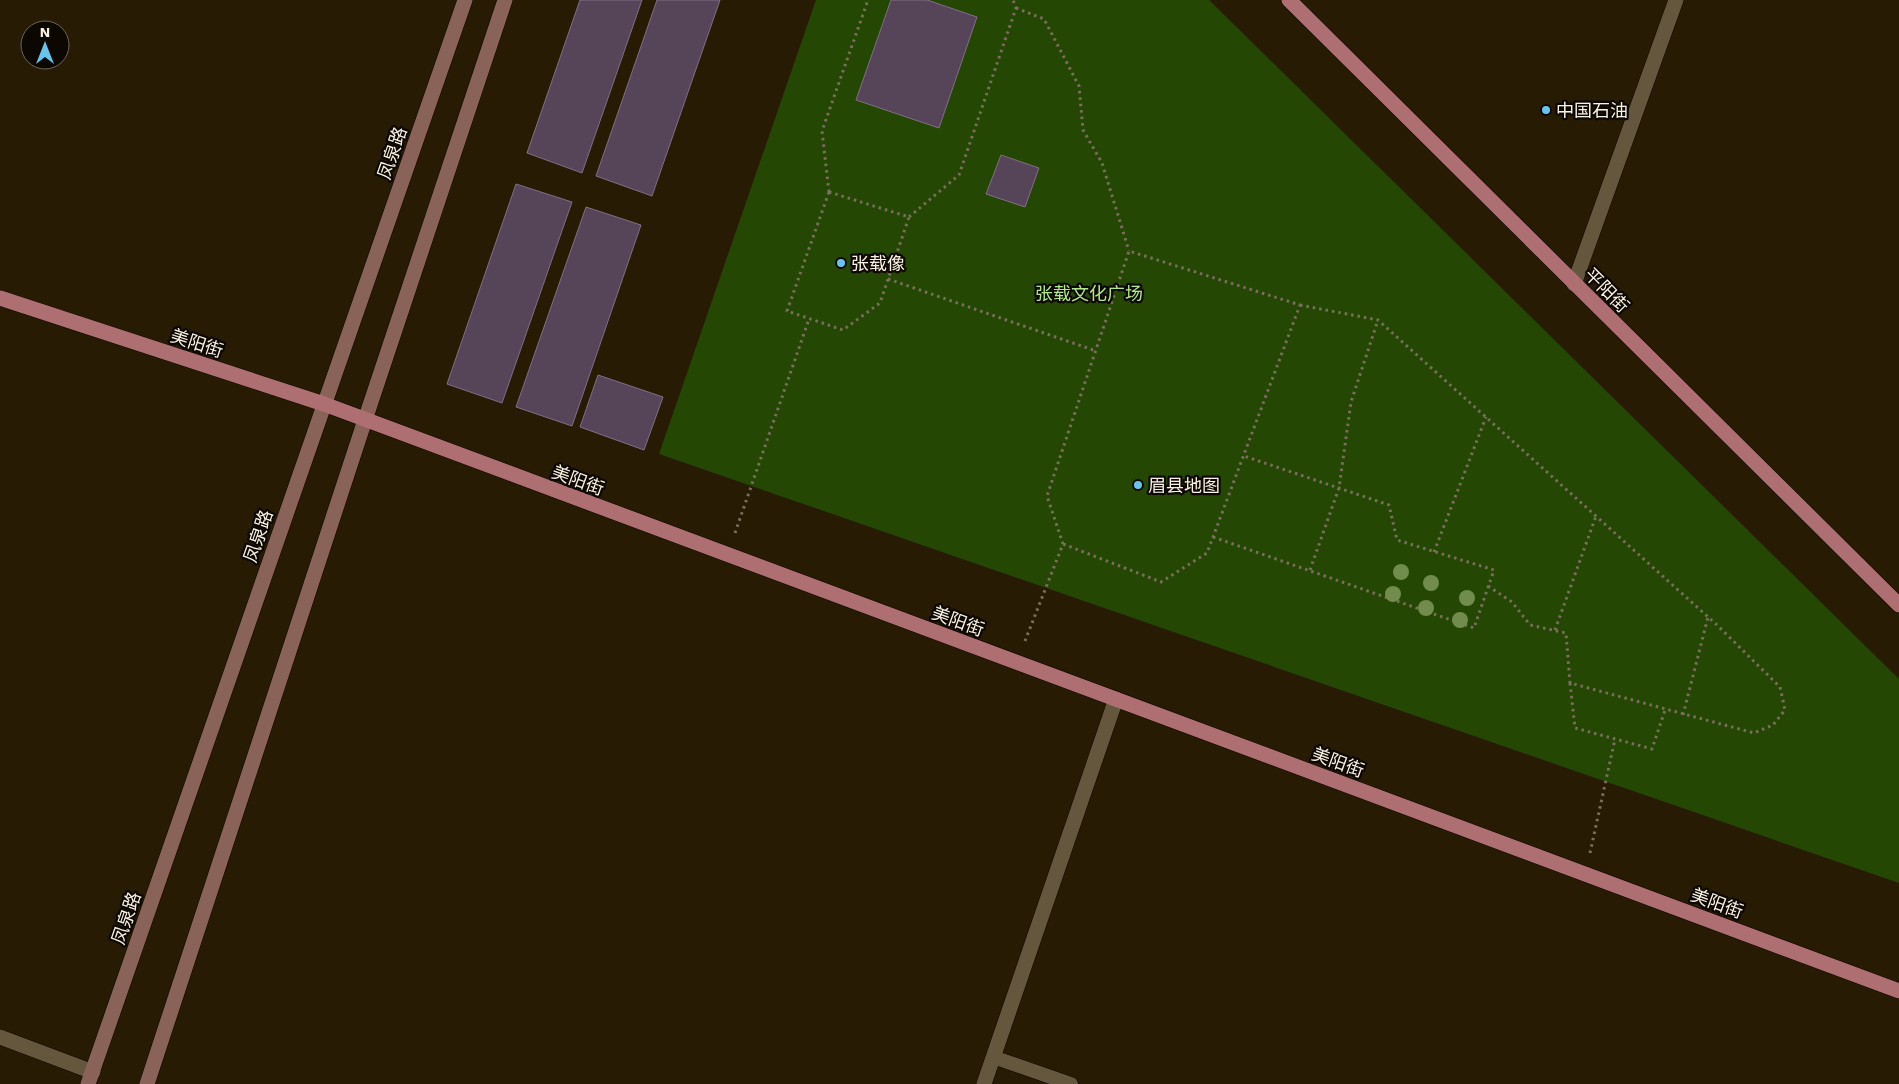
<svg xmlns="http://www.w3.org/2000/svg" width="1899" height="1084" font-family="'Work Sans','Noto Sans SC',sans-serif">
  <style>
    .green { fill: #254704 }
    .building { fill: #564459; stroke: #826e85 }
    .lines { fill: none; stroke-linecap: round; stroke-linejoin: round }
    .lane-casing { stroke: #0f0500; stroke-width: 15 }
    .street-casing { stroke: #0f0500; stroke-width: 16 }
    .secondary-casing { stroke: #0f0500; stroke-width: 16 }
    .primary-casing { stroke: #0f0500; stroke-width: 16 }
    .path { stroke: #796f5b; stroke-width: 3; stroke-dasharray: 2.5 4; stroke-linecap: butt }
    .lane { stroke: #64573e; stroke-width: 14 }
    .street { stroke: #64573e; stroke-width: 15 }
    .secondary { stroke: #896358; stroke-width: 15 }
    .primary { stroke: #ae6f72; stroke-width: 15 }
    .tree { fill: #718c4d }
    .poi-dot { fill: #67c4ef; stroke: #0c0701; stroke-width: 2 }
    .labels { text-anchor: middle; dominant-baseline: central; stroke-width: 4.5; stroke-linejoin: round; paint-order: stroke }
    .poi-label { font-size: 18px; fill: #f9f1e2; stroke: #0c0701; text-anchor: start }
    .street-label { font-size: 18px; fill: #f9f1e2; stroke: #0c0701 }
    .park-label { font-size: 18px; fill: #aee889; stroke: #0c0701 }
  </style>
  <rect width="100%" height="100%" fill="#271b04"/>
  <polygon class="green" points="816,0 1209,0 1899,679 1899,883 659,454"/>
  <g class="building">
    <polygon points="580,0 642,0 582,173 527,153"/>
    <polygon points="657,0 720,0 652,196 596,176"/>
    <polygon points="891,0 927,0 977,17 939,128 856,100"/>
    <polygon points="1001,155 1039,168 1025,207 986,194"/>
    <polygon points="516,184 572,202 502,403 447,384"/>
    <polygon points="586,207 641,225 572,426 516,407"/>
    <polygon points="598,375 663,397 644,450 580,427"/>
  </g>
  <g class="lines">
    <defs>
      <polyline id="lane" points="993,1057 1071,1084"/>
      <g id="street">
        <polyline points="1574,284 1676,0"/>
        <polyline points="0,1037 93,1072"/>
        <polyline points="984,1084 1116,699"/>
      </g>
      <g id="secondary">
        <polyline points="88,1084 465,0"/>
        <polyline points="147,1084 365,420 505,0"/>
      </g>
      <g id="primary">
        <polyline points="1289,0 1899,605"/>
        <polyline points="0,298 324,404 1899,991"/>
      </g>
    </defs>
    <use href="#lane" class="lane-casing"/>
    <use href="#street" class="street-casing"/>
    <use href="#secondary" class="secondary-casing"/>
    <use href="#primary" class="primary-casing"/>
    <g class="path">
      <polyline points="1016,8 1044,19 1079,86 1083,130 1102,163 1129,251"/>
      <polygon points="829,192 909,217 880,303 843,330 787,311"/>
      <polyline points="829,192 822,131 868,0"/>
      <polyline points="909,217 959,175 1016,8 1013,0"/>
      <polyline points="888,279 1096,351"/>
      <polyline points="1300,305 1378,320 1717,625 1780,687 1785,710 1773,725 1754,733 1570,683 1566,633 1530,625 1512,602 1488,586"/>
      <polyline points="735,533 809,319"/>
      <polyline points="1213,537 1474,628 1494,570 1397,540 1389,505 1244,456"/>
      <polyline points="1434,552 1486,417"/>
      <polyline points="1310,570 1339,488 1351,402 1378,320"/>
      <polyline points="1555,630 1596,516"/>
      <polyline points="1025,641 1063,544 1047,496 1129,251 1300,305 1207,553 1161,582 1063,544"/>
      <polyline points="1570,683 1575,728 1652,749 1665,710"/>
      <polyline points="1683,715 1708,617"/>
      <polyline points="1590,853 1615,739"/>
    </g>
    <use href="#lane" class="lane"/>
    <use href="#street" class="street"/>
    <use href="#secondary" class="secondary"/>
    <use href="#primary" class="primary"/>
  </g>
  <g class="tree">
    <circle cx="1401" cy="572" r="8"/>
    <circle cx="1431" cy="583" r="8"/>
    <circle cx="1393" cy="594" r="8"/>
    <circle cx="1467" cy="598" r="8"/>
    <circle cx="1426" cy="608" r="8"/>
    <circle cx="1460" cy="620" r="8"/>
  </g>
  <g class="poi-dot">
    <circle cx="1546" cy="110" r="5"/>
    <circle cx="841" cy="263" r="5"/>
    <circle cx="1138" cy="485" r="5"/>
  </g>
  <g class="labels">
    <g class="poi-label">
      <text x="1556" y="110">中国石油</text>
      <text x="851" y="263">张载像</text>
      <text x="1148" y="485">眉县地图</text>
    </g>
    <g class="street-label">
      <text transform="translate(392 153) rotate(-71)">凤泉路</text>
      <text transform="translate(1607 290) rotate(45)">平阳街</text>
      <text transform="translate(197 343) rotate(18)">美阳街</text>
      <text transform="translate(578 480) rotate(20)">美阳街</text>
      <text transform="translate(258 536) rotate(-71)">凤泉路</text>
      <text transform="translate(958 621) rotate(20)">美阳街</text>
      <text transform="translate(1338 762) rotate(20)">美阳街</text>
      <text transform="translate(1717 903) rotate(20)">美阳街</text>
      <text transform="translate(126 918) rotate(-71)">凤泉路</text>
    </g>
    <g class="park-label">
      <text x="1089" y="293">张载文化广场</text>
    </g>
  </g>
  <g transform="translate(45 45)"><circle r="24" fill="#0c0701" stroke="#6b655b"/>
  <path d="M0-4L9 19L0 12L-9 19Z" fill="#67c4ef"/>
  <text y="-8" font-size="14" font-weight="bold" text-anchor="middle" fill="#f9f1e2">N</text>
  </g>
</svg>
